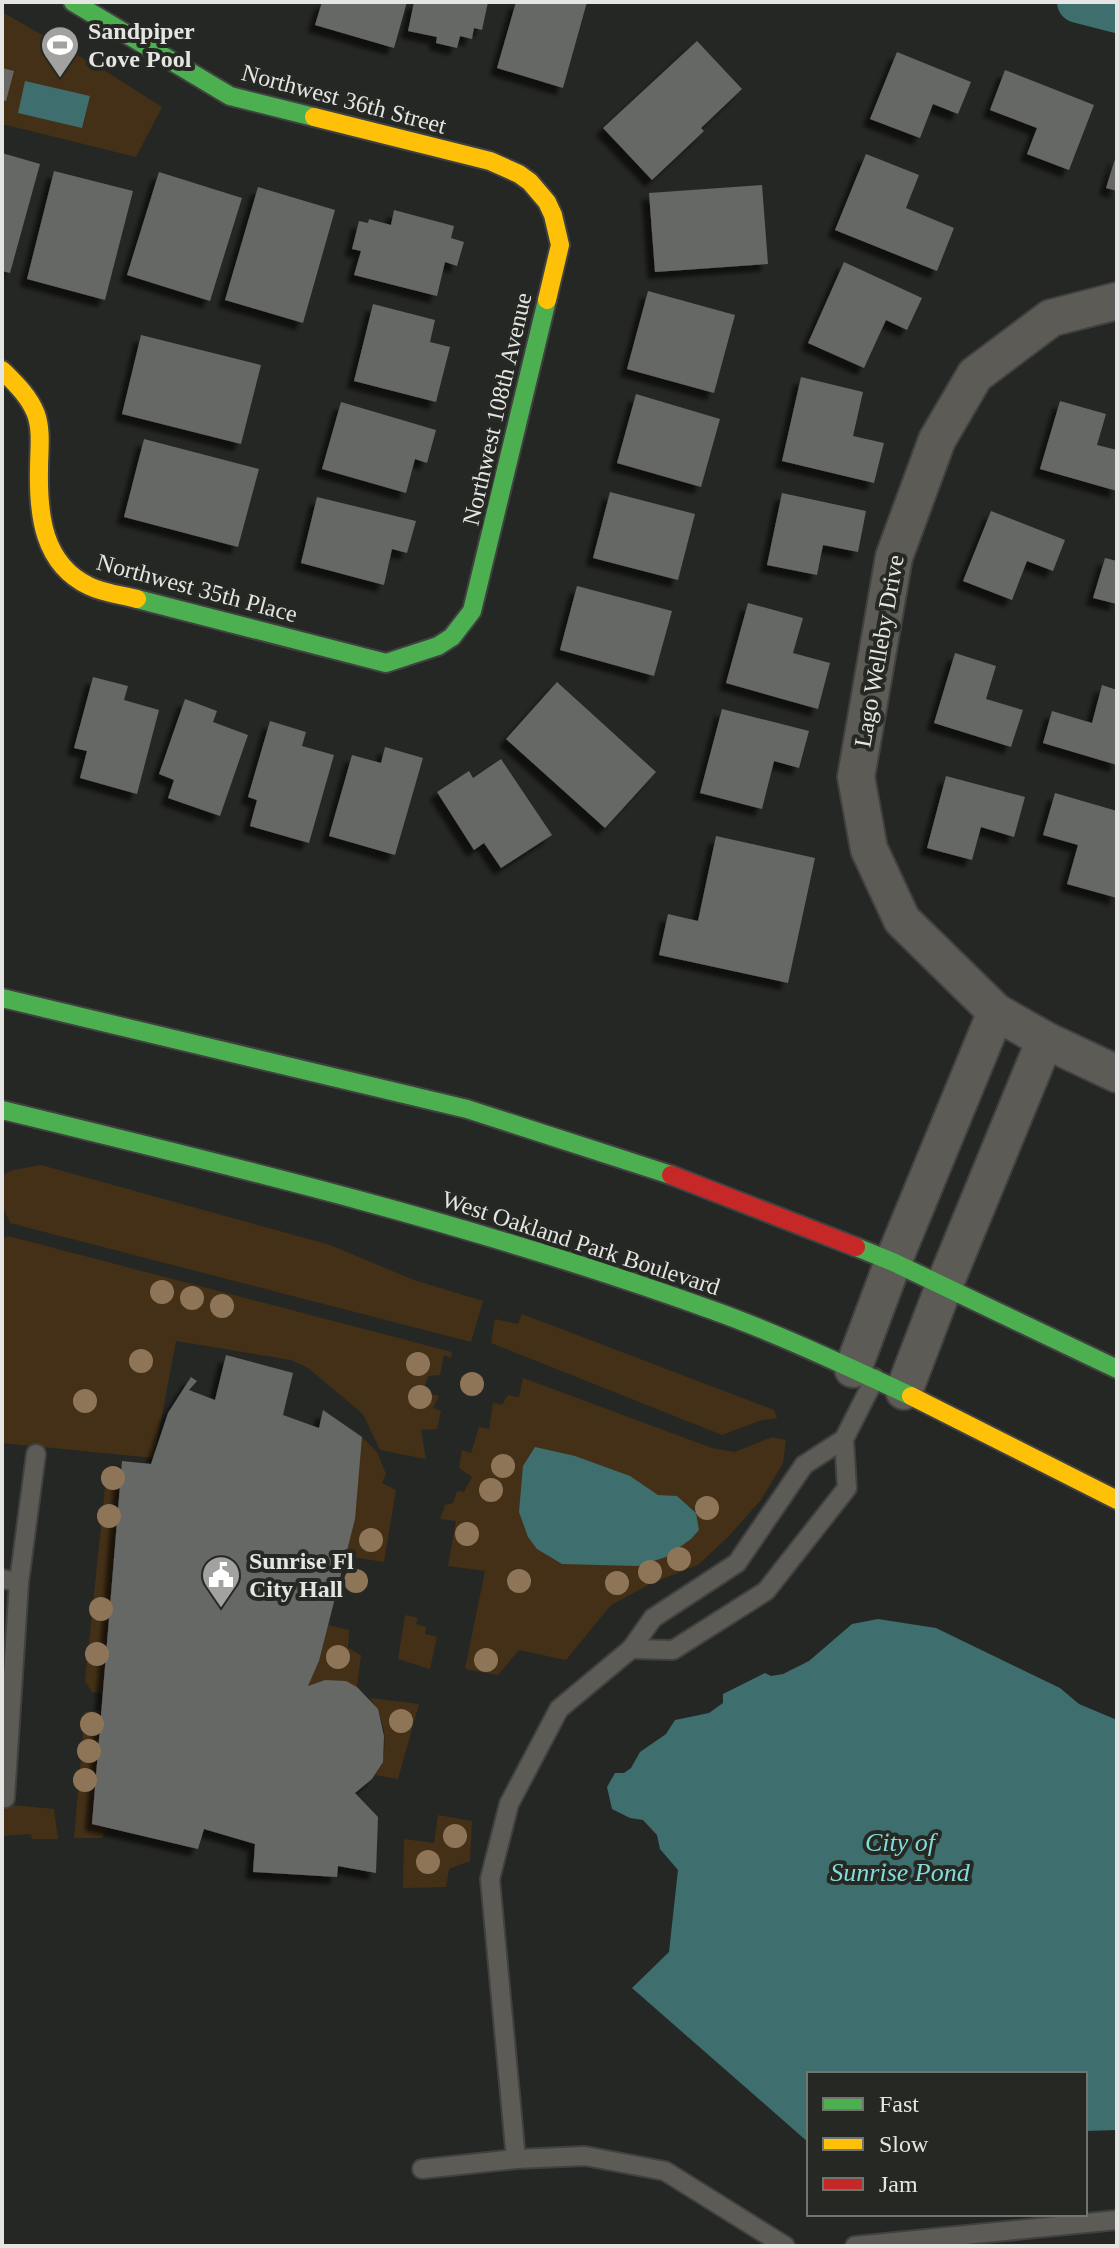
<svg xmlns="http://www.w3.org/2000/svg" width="1119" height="2248" font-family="Georgia,serif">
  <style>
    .green { fill: #443017 }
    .water { fill: #3e6e6d }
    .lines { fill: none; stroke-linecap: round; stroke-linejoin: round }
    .canal { stroke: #3e6e6d; stroke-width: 42 }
    .building { fill: #656765; filter: url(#shadow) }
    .lane-casing { stroke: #404140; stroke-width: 22 }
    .street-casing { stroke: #404140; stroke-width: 40 }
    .fast-casing { stroke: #404140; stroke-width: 22 }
    .slow-casing { stroke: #404140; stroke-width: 22 }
    .jam-casing { stroke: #404140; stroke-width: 22 }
    .lane { stroke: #5c5b55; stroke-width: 18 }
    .street { stroke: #5c5b55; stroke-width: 36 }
    .fast { stroke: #4caf50; stroke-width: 18 }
    .slow { stroke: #ffc107; stroke-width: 18 }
    .jam { stroke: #c62828; stroke-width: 18 }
    .tree { fill: #8e7557 }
    .labels { text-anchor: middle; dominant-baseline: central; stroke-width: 8; stroke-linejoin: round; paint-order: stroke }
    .poi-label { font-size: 24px; font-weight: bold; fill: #e5e6e3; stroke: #252823; text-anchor: start }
    .street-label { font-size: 24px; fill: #e5e6e3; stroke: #252823 }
    .water-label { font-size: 26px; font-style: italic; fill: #83dcdb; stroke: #252823 }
  </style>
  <defs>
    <filter id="shadow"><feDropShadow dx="-7" dy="7" stdDeviation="2" flood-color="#0009"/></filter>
  </defs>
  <rect width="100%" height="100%" fill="#252724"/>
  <g class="green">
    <polygon points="2,12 107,72 162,107 136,157 2,124"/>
    <polygon points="41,1165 330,1245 414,1280 483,1301 471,1342 10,1223 2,1205 2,1175 13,1170"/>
    <polygon points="8,1236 452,1352 451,1358 444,1355 440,1375 428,1376 423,1392 439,1396 433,1408 441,1411 437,1429 421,1430 426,1459 380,1450 363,1414 308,1368 291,1360 176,1341 154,1458 2,1443 2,1239"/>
    <polygon points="522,1314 774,1410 777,1418 762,1420 722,1435 491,1343 495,1319 518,1324"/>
    <polygon points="523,1378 712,1448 735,1452 772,1437 786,1440 783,1463 761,1500 729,1536 698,1565 650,1584 611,1605 566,1660 519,1650 498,1675 465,1669 485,1571 448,1566 456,1521 440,1519 445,1505 453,1503 457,1491 464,1492 472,1477 459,1468 462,1450 471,1453 479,1427 489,1429 493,1403 502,1405 508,1395 519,1397"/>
    <polygon points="362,1437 377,1452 386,1474 382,1483 396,1490 384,1562 346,1556"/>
    <polygon points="107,1469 121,1469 103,1693 92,1692 85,1681"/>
    <polygon points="405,1615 418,1618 416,1624 426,1627 425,1634 437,1637 430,1669 398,1659"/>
    <path d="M328,1625L349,1630L348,1648L361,1655L357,1687C340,1678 326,1680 308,1686L319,1661Z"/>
    <path d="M370,1698L419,1704L398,1779L375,1775C391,1752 386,1720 370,1698Z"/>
    <polygon points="102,1710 108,1827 102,1838 74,1838 85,1712"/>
    <polygon points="2,1804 54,1809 58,1839 32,1839 31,1834 2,1836"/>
    <polygon points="438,1815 472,1821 470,1861 449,1869 446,1887 403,1888 404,1839 434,1843"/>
  </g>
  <g class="water">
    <polygon points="25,81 90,96 82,128 18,113"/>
    <polygon points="535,1447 575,1456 630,1476 658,1495 677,1496 696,1513 699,1530 691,1539 666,1557 638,1566 562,1564 537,1549 528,1537 519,1512 523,1466"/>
    <polygon points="878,1619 936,1628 1060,1688 1079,1704 1117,1720 1117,2130 1085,2131 1085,2074 809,2074 809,2143 632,1988 669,1952 678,1870 660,1849 657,1835 643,1820 630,1818 612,1809 607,1787 615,1773 624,1773 631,1768 640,1752 666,1734 675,1720 709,1713 723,1703 723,1694 765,1673 771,1676 783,1674 809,1661 852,1624"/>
  </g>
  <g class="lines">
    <polyline class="canal" points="1078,2 1117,12"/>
  </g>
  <g class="building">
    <polygon points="322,2 407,2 394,48 315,25"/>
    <polygon points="414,2 488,2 482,30 474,28 472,39 460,36 457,48 436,43 437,37 408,31"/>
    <polygon points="516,2 587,2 563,88 497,68"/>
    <polygon points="697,41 742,89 701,128 704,131 652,180 603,128"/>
    <polygon points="897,52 971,82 958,114 933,104 920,138 870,119"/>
    <polygon points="2,68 14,71 6,101 2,100"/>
    <polygon points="1005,70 1094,105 1069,170 1027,154 1037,128 990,110"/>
    <polygon points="2,153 40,164 10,273 2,271"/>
    <polygon points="866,154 919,175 906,208 954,228 937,271 835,230"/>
    <polygon points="1116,156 1117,156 1117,191 1106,188"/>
    <polygon points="54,171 133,191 105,300 27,279"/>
    <polygon points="159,172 242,198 210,301 127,275"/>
    <polygon points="762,185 768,264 655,272 649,193"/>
    <polygon points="258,187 335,210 303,323 225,300"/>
    <polygon points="394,210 454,226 451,238 464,242 457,266 445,262 437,296 354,275 361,251 352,249 359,221 368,223 369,219 391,225"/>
    <polygon points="844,262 922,298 907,330 886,320 864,368 808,343"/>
    <polygon points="648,291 735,315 714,393 627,369"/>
    <polygon points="373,304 435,320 430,342 450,347 436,402 354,381"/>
    <polygon points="141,335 261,365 241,444 122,414"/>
    <polygon points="801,377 863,392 853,436 884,443 874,483 782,461"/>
    <polygon points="636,394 720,419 701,487 617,463"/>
    <polygon points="1060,401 1106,414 1097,445 1117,450 1117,491 1040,469"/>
    <polygon points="341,402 436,430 427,463 415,459 406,493 322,469"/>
    <polygon points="144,439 259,469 238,547 124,517"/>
    <polygon points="610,492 695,514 678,580 593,558"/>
    <polygon points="782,493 866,511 858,552 823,545 817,575 767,565"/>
    <polygon points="317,497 416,521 407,553 392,549 384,585 301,563"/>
    <polygon points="991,511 1065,540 1053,571 1027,561 1012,600 963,581"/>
    <polygon points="1105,558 1117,561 1117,604 1093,598"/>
    <polygon points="577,586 672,611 654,676 560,650"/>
    <polygon points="748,603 803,618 793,653 830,663 818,709 726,683"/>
    <polygon points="955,653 996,666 986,699 1023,710 1011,747 934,723"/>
    <polygon points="93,677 128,686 124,700 159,710 137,794 80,778 87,751 74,748"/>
    <polygon points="557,682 656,772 605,828 506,739"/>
    <polygon points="1102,685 1117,690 1117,765 1043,743 1052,711 1092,723"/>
    <polygon points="185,699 217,711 213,722 248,735 220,816 168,798 174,780 159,774"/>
    <polygon points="722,709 809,731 799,768 774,761 762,809 700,793"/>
    <polygon points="270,721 306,732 302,746 334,755 309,843 250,826 257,800 248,797"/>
    <polygon points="385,747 423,758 395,855 329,836 352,755 381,763"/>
    <polygon points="501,759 552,835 501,868 484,843 474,850 437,792 469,771 473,778"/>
    <polygon points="946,776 1025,797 1014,837 981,827 972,860 927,848"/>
    <polygon points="1055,793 1117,811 1117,898 1067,884 1078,845 1043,835"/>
    <polygon points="716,836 815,858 788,983 659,955 668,914 698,921"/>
    <polygon points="226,1355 293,1373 283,1415 319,1428 323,1410 362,1437 355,1519 319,1661 308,1686 325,1680 346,1681 357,1687 378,1709 384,1736 383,1762 372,1779 355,1793 378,1817 376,1873 338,1866 337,1877 253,1872 255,1844 204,1829 198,1849 92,1824 122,1461 151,1464 168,1413 191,1377 197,1381 189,1390 215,1400"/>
  </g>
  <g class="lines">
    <defs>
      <g id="lane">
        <polyline points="844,1439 847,1488 766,1591 673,1650 631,1649 653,1618 737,1563 804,1465 844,1439 875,1378"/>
        <polyline points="2,1579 19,1582 36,1454"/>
        <polyline points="631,1649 559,1709 509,1804 490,1879 516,2159 585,2156 665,2171 785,2246"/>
        <polyline points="5,1798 19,1582"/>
        <polyline points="422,2169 516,2159"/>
        <polyline points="855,2246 1117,2220"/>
      </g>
      <g id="street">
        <polyline points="1117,301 1051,318 975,375 937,440 894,557 856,777 869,849 902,920 996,1012 1045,1040 1117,1074"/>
        <polyline points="853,1369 893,1262 996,1012"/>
        <polyline points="904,1391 944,1286 1045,1040"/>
      </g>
      <g id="fast">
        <polyline points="73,2 230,96 314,117"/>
        <polyline points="137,599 386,663 438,646 452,637 472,611 547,300"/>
        <polyline points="2,998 467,1109 671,1175"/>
        <path d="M2,1110C241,1168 480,1226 712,1310C779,1334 846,1366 911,1396"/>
        <polyline points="856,1247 893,1262 1117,1369"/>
      </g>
      <g id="slow">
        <polyline points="314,117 490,161 519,174 530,182 547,202 553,215 560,245 547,300"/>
        <path d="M2,370C15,383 29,396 36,414C42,431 39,451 39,469C38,515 43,564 89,586C103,593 122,595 137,599"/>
        <polyline points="911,1396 1117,1500"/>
      </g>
      <polyline id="jam" points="671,1175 856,1247"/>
    </defs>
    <use href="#lane" class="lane-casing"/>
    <use href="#street" class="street-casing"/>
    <use href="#fast" class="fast-casing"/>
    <use href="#slow" class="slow-casing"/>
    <use href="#jam" class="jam-casing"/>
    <use href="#lane" class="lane"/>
    <use href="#street" class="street"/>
    <use href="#fast" class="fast"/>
    <use href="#slow" class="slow"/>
    <use href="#jam" class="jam"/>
  </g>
  <g class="tree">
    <circle cx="162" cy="1292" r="12"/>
    <circle cx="192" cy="1298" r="12"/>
    <circle cx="222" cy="1306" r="12"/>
    <circle cx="141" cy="1361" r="12"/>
    <circle cx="418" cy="1364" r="12"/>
    <circle cx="472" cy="1384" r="12"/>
    <circle cx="420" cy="1397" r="12"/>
    <circle cx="85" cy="1401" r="12"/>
    <circle cx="503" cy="1466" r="12"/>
    <circle cx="113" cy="1478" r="12"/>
    <circle cx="491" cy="1490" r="12"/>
    <circle cx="707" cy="1508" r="12"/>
    <circle cx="109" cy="1516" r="12"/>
    <circle cx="467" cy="1534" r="12"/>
    <circle cx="371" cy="1540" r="12"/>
    <circle cx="679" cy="1559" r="12"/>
    <circle cx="650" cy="1572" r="12"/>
    <circle cx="356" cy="1581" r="12"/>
    <circle cx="519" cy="1581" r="12"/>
    <circle cx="617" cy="1583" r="12"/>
    <circle cx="101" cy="1609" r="12"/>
    <circle cx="97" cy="1654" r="12"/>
    <circle cx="338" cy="1657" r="12"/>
    <circle cx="486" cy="1660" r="12"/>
    <circle cx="401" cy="1721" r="12"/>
    <circle cx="92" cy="1724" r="12"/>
    <circle cx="89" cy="1751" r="12"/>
    <circle cx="85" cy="1780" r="12"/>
    <circle cx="455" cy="1836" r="12"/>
    <circle cx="428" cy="1862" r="12"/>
  </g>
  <defs>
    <symbol id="stadium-pin" viewBox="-11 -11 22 30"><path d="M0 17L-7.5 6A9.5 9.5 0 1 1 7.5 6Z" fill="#a2a3a0" stroke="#252823"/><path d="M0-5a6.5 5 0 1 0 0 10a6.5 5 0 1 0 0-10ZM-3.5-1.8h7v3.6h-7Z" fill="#fff"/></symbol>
    <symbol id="civic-pin" viewBox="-11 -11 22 30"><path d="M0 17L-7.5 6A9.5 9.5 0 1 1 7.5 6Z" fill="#a2a3a0" stroke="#252823"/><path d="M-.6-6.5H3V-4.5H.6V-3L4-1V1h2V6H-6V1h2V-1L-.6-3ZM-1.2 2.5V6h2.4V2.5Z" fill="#fff"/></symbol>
  </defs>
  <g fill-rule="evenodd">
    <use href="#stadium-pin" x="38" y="23" width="44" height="60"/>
    <use href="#civic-pin" x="199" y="1553" width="44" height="60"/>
  </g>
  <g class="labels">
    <g class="poi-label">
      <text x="88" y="31">Sandpiper<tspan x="88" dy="28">Cove Pool</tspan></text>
      <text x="249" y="1561">Sunrise Fl<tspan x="249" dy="28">City Hall</tspan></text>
    </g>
    <g class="street-label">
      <text transform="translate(344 99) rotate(15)">Northwest 36th Street</text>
      <text transform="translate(497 409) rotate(-77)">Northwest 108th Avenue</text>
      <text transform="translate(197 588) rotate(15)">Northwest 35th Place</text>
      <text transform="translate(879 651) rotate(-80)">Lago Welleby Drive</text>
      <text transform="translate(581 1243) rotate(18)">West Oakland Park Boulevard</text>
    </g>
    <g class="water-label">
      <text x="900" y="1842">City of<tspan x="900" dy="30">Sunrise Pond</tspan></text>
    </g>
  </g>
  <rect width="1119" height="2248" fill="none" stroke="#e5e6e3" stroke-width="8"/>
  <rect x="807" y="2072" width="280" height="144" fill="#252823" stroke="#727470" stroke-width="2"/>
  <rect x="823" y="2098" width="40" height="12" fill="#4caf50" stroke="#727470" stroke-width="2"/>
  <text x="879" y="2112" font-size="24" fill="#e5e6e3">Fast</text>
  <rect x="823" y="2138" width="40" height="12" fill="#ffc107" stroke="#727470" stroke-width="2"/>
  <text x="879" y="2152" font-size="24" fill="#e5e6e3">Slow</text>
  <rect x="823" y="2178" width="40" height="12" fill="#c62828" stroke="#727470" stroke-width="2"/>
  <text x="879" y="2192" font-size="24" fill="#e5e6e3">Jam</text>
</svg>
